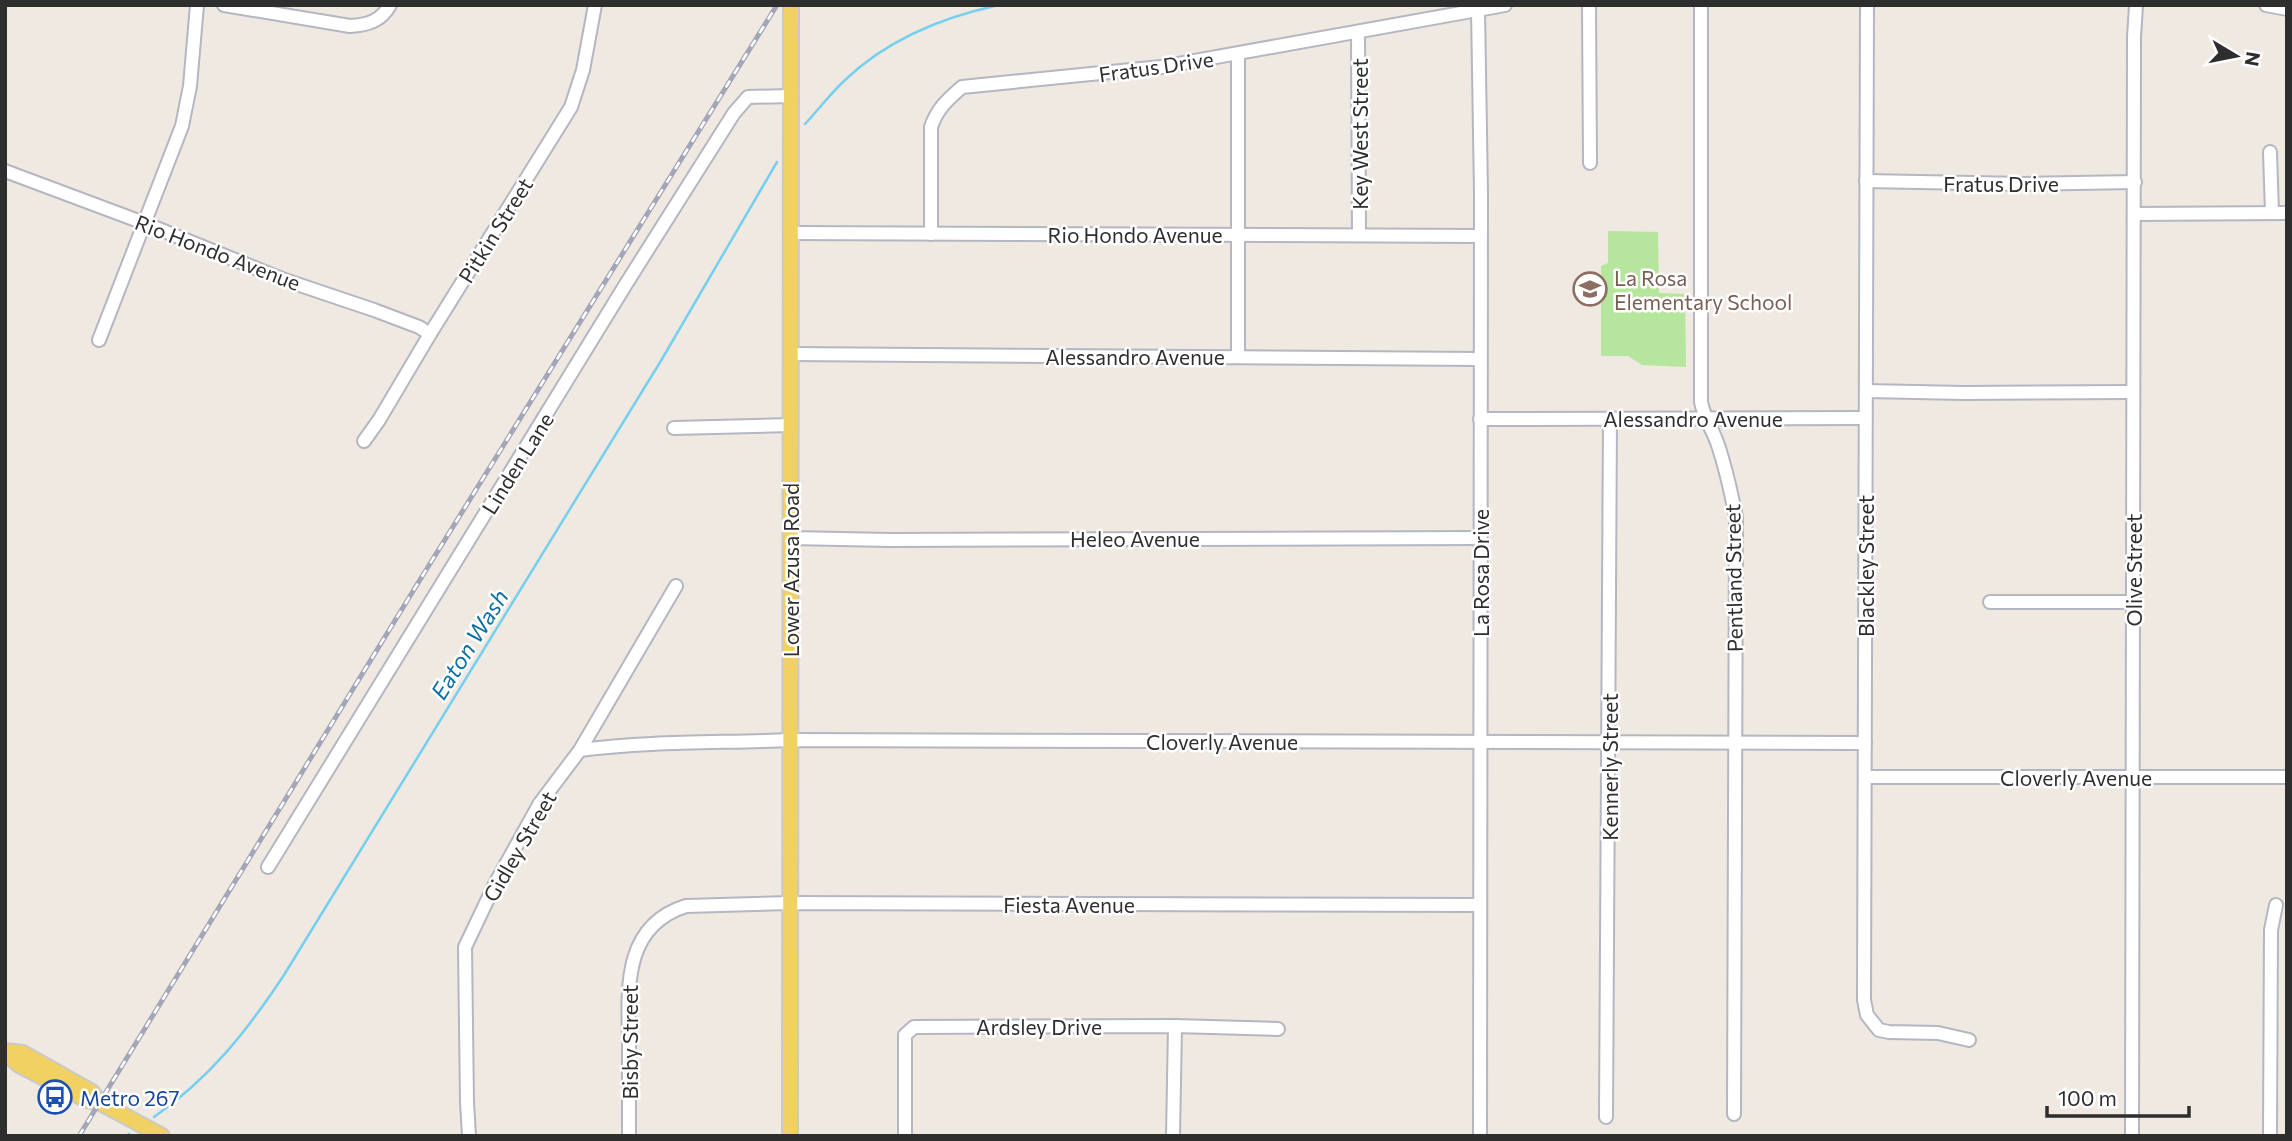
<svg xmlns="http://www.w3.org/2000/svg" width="2292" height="1141" font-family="Commissioner,sans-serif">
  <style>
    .green { fill: #b6e59e }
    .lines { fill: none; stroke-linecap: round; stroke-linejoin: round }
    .stream { stroke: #75cff0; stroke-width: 2.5 }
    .minor-casing { stroke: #b4b7c1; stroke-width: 16 }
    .major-casing { stroke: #c9c9c9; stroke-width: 18 }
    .minor { stroke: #fff; stroke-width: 12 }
    .major { stroke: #f2d163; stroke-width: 14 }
    .rail-casing { stroke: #a3a6b8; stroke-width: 5 }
    .rail { stroke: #fff; stroke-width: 2.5; stroke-dasharray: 8; stroke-linecap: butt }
    .labels { text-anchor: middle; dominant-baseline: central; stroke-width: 5; stroke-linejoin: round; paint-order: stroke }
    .street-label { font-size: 21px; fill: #2e2e2e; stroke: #fff }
    .education-label { font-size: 21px; fill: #785e54; stroke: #fff; text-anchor: start }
    .transit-label { font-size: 21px; fill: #164399; stroke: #fff; text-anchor: start }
    .water-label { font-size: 23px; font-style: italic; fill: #0d6fa3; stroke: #fff }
  </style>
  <rect width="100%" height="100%" fill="#efe9e1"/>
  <polygon class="green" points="1608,231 1658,232 1659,293 1685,294 1686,367 1642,365 1628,356 1601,356 1601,266 1608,263"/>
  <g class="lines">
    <g class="stream">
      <path d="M805,124C818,110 831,93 845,80C888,39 943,17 999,5"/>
      <path d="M154,1117C210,1078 247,1031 284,975L662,359L777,162"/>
      <polyline points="126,1136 129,1134"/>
    </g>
    <defs>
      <g id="minor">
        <path d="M224,5L350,26C368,25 381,21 390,5"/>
        <polyline points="1589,5 1590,163"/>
        <path d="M1701,5V402C1704,418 1713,430 1718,445C1726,469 1731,492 1736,517L1734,1114"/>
        <polyline points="1867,5 1864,1000 1867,1015 1879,1030 1889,1032 1938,1033 1969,1040"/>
        <polyline points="2266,5 2287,9"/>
        <polyline points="1478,10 1481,193 1480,1136"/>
        <polyline points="1358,33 1359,235"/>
        <polyline points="2270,152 2272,213"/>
        <polyline points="5,171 144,223 282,279 374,310 419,327 430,334"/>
        <polyline points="1866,181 2023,184 2135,182"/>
        <polyline points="2134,214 2287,213"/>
        <polyline points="790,233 1480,236"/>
        <path d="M931,234V127C937,109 947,100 962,87L1161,67L1505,5"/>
        <polyline points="99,340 182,126 190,86 197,5"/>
        <polyline points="790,354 1480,359"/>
        <polyline points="1238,356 1238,54"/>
        <polyline points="1866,391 1964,393 2133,392"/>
        <polyline points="1480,419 1865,418"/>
        <polyline points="674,428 790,425"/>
        <polyline points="364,441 379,420 430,334 571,107 583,70 595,5"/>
        <polyline points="790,538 890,540 1479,538"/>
        <polyline points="1990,602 2134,602"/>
        <path d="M580,750C650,741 719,743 790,740L1865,743"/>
        <polyline points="1866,777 2287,777"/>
        <polyline points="268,867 626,284 734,113 748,97 790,96"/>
        <polyline points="1606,1117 1610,418"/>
        <polyline points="469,1136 467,1102 465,947 495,884 540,803 580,750 676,586"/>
        <path d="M629,1136C629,1105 629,1074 629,1043C628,990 622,926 686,906L789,903L1479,905"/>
        <polyline points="905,1136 905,1035 914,1027 1175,1026 1278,1029"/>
        <polyline points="1173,1136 1175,1026"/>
        <polyline points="2132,1136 2134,37 2136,5"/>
        <polyline points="2270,1136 2271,930 2276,905"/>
      </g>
      <g id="major">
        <polyline points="5,1051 23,1053 92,1092 99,1102"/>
        <polyline points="5,1052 19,1065 87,1100 99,1102 162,1136"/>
        <polyline points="790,1136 791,5"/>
      </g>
    </defs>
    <use href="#minor" class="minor-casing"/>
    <use href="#major" class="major-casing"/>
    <use href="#minor" class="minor"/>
    <use href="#major" class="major"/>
    <defs>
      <polyline id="rail" points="79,1136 418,583 777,5"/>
    </defs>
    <use href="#rail" class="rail-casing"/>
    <use href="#rail" class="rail"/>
  </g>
  <defs>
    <symbol id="school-ring" viewBox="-11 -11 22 22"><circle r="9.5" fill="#fff" stroke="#8d6e63" stroke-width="1.5"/><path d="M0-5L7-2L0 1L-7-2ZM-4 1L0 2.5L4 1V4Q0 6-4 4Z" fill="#8d6e63"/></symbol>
    <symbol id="bus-ring" viewBox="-11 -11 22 22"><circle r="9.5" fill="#fff" stroke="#1a4fb4" stroke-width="1.5"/><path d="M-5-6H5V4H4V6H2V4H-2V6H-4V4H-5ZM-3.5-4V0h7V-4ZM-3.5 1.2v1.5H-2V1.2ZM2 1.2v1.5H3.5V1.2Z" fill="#1a4fb4"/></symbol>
  </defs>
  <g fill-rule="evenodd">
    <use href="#school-ring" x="1571" y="270" width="38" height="38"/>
    <use href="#bus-ring" x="36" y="1078" width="38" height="38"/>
  </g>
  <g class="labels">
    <g class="street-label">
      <text transform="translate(1156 66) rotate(-8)">Fratus Drive</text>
      <text transform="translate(1359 134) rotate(-90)">Key West Street</text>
      <text x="2001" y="183">Fratus Drive</text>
      <text transform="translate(495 230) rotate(-58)">Pitkin Street</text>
      <text x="1135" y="234">Rio Hondo Avenue</text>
      <text transform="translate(218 252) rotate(21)">Rio Hondo Avenue</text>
      <text x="1135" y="356">Alessandro Avenue</text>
      <text x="1693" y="418">Alessandro Avenue</text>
      <text transform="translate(517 463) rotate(-58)">Linden Lane</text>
      <text x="1135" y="538">Heleo Avenue</text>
      <text transform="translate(1865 566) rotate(-90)">Blackley Street</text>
      <text transform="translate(790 570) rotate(-90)">Lower Azusa Road</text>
      <text transform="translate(2133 570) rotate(-90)">Olive Street</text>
      <text transform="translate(1480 573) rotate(-90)">La Rosa Drive</text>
      <text transform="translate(1733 578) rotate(-91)">Pentland Street</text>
      <text x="1222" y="741">Cloverly Avenue</text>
      <text transform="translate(1609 767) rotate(-90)">Kennerly Street</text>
      <text x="2076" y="777">Cloverly Avenue</text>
      <text transform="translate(519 846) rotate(-60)">Gidley Street</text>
      <text x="1069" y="904">Fiesta Avenue</text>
      <text x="1039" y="1026">Ardsley Drive</text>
      <text transform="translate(629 1042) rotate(-90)">Bisby Street</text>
    </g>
    <g class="education-label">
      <text x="1614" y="277">La Rosa<tspan x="1614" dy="24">Elementary School</tspan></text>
    </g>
    <g class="transit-label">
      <text x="80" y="1097">Metro 267</text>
    </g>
    <g class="water-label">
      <text transform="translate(469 644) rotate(-58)">Eaton Wash</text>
    </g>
  </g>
  <rect width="2292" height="1141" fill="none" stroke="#2e2e2e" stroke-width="14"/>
  <g transform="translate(2236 56) rotate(100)" stroke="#ffffff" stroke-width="5" paint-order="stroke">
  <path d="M0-5L12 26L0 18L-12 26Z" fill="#2e2e2e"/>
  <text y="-10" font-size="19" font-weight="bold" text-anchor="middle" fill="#2e2e2e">N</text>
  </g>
  <path d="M2047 1106v10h142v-10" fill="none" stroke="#2e2e2e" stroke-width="3.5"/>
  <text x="2058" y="1106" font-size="21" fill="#2e2e2e" stroke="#ffffff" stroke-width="5" paint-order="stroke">100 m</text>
</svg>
